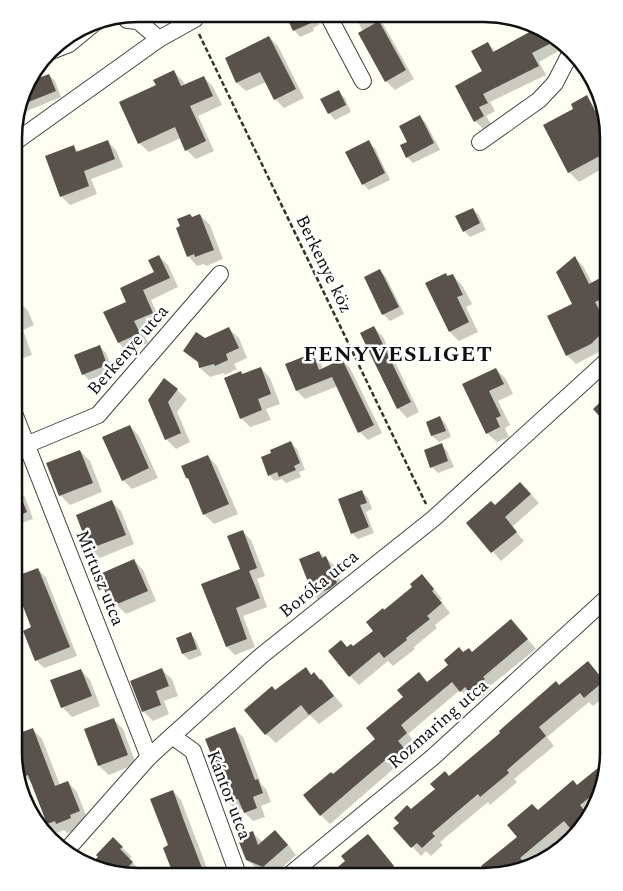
<svg xmlns="http://www.w3.org/2000/svg" width="623" height="891" font-family="Spectral,serif">
  <style>
    .shadow { fill: #0003 }
    .building { fill: #59524c }
    .lines { fill: none; stroke-linecap: round; stroke-linejoin: round }
    .street-casing { stroke: #434343; stroke-width: 18 }
    .path { stroke: #323232; stroke-width: 2.5; stroke-dasharray: 5 2.5; stroke-linecap: butt }
    .street { stroke: #fff; stroke-width: 16 }
    .labels { text-anchor: middle; dominant-baseline: central; stroke-width: 5; stroke-linejoin: round; paint-order: stroke }
    .street-label { font-size: 18px; fill: #101010; stroke: #fff }
    .district-label { font-size: 22px; font-weight: bold; letter-spacing: 1px; fill: #101010; stroke: #fff }
    .rim { fill: none; stroke: #101010; stroke-width: 2.5 }
  </style>
  <rect width="100%" height="100%" fill="#fffef2"/>
  <g class="shadow">
    <polygon points="387,16 381,20 414,79 395,90 386,81 356,17"/>
    <polygon points="315,17 319,25 313,28 314,31 300,37 294,30 288,18"/>
    <polygon points="527,26 556,38 562,49 539,62 546,75 490,102 495,111 486,116 491,124 483,129 475,121 488,43 496,52 531,33"/>
    <polygon points="269,37 278,46 304,98 284,108 275,99 266,82 246,91 237,83 226,59"/>
    <polygon points="174,72 183,81 185,86 204,77 213,87 222,105 198,116 214,151 196,159 186,150 181,138 149,152 139,143 158,86"/>
    <polygon points="49,75 55,81 61,97 22,113 19,109 28,84"/>
    <polygon points="338,92 345,98 351,112 335,120 329,113"/>
    <polygon points="586,97 605,118 609,138 609,165 579,182 569,172 575,109"/>
    <polygon points="420,117 426,123 440,150 413,163 407,157 409,143"/>
    <polygon points="107,141 116,150 123,167 91,179 97,194 70,205 61,196 74,147 79,152"/>
    <polygon points="368,142 375,148 390,180 369,190 363,184"/>
    <polygon points="473,209 479,215 486,230 470,237 464,231"/>
    <polygon points="200,215 210,225 223,259 206,266 204,264 197,266 188,256 193,218"/>
    <polygon points="159,256 168,265 178,287 151,300 161,322 142,330 148,343 128,352 119,343 105,313 127,303 155,273"/>
    <polygon points="575,258 583,266 592,283 609,278 609,307 602,311 609,324 609,342 599,352 576,364 567,355 574,305"/>
    <polygon points="15,269 20,282 15,284"/>
    <polygon points="380,271 386,277 404,314 390,321 383,314 366,278"/>
    <polygon points="445,274 448,277 452,275 462,285 472,304 466,307 478,332 459,341 450,332"/>
    <polygon points="19,301 28,311 34,325 23,330 32,355 18,360 14,357 15,303"/>
    <polygon points="374,327 383,337 419,412 407,418 398,408"/>
    <polygon points="229,329 239,338 247,358 234,364 237,369 225,375 224,373 210,377 200,368 200,364 184,350"/>
    <polygon points="99,346 106,353 113,371 89,380 83,374"/>
    <polygon points="312,355 321,363 323,370 342,360 350,368 382,433 368,440 360,432 338,386 305,399 297,391"/>
    <polygon points="261,368 270,378 280,404 266,409 271,420 250,427 241,418 241,372 243,375"/>
    <polygon points="496,369 506,379 513,394 498,401 510,425 505,428 509,437 497,442 487,433 464,385"/>
    <polygon points="177,390 187,399 177,412 190,442 176,449 166,439 149,401"/>
    <polygon points="609,392 609,425 594,409 601,403 599,401"/>
    <polygon points="440,418 446,424 451,437 439,442 432,436 427,422"/>
    <polygon points="130,426 139,436 158,478 132,489 123,480"/>
    <polygon points="291,443 297,449 305,470 299,472 301,477 286,483 282,479 275,481 269,475"/>
    <polygon points="441,444 447,451 454,467 438,473 432,467"/>
    <polygon points="80,451 90,461 102,492 70,505 60,495"/>
    <polygon points="208,456 217,466 238,514 214,524 204,514 190,481 187,478"/>
    <polygon points="18,490 25,497 33,519 21,523 15,517 16,492"/>
    <polygon points="361,491 368,498 372,509 366,512 374,533 358,539 352,533"/>
    <polygon points="529,492 539,503 512,527 524,541 501,561 468,523 495,507"/>
    <polygon points="112,502 121,511 134,544 100,558 90,548"/>
    <polygon points="243,532 251,540 265,576 257,579 267,607 243,616 255,647 235,655 227,647 241,570"/>
    <polygon points="319,552 336,567 345,593 323,604 314,595"/>
    <polygon points="134,560 143,570 156,601 126,614 109,598 102,582"/>
    <polygon points="38,569 46,578 77,656 44,668 36,660 33,628"/>
    <polygon points="430,584 442,599 440,600 450,613 435,625 437,628 414,647 415,649 393,666 388,661 359,685 350,676 347,649 353,648 374,631 384,611"/>
    <polygon points="520,630 536,649 490,686 492,689 479,700 474,695 469,699 460,690 408,734 415,742 406,750 412,758 401,766 399,764 330,824 321,815 304,795 333,776 377,739 428,683 463,654 473,653"/>
    <polygon points="190,634 196,640 202,655 189,660 183,654 178,639"/>
    <polygon points="306,669 312,676 314,674 321,680 343,706 319,724 310,715 276,743 266,734 275,692"/>
    <polygon points="81,670 90,680 100,706 72,717 62,707"/>
    <polygon points="162,670 172,679 178,696 164,701 169,714 153,721 143,711"/>
    <polygon points="596,671 609,687 609,693 593,706 589,702 547,737 554,746 514,779 517,782 490,805 488,802 440,842 443,845 431,856 426,851 421,856 395,828 411,811 450,777 560,686"/>
    <polygon points="14,673 18,685 14,687"/>
    <polygon points="113,719 123,729 136,764 109,775 99,766 86,730"/>
    <polygon points="32,729 42,739 60,785 68,782 77,792 88,821 80,828 67,833 64,830 57,833 48,823 33,784 24,776 14,748 14,736"/>
    <polygon points="234,729 243,737 261,784 266,789 271,802 261,806 265,817 253,821 245,813 243,808 237,811 228,802 227,793"/>
    <polygon points="609,760 592,811 588,815 590,818 588,822 577,832 574,829 529,867 491,876 483,866 518,837 538,811 578,786"/>
    <polygon points="173,791 181,800 210,876 213,875 214,876 175,876 164,848 170,846"/>
    <polygon points="253,833 263,843 285,841 296,855 273,876 257,869 247,859"/>
    <polygon points="113,839 132,857 129,859 142,872 138,876 122,876 92,865"/>
    <polygon points="377,845 402,876 401,877 328,877"/>
  </g>
  <g class="building">
    <polygon points="319,17 320,19 293,31 287,18"/>
    <polygon points="379,21 406,70 385,82 358,33"/>
    <polygon points="535,29 559,39 532,53 539,66 483,94 488,103 479,107 484,116 474,122 455,86 482,71 471,51 488,42 493,52"/>
    <polygon points="269,36 296,89 274,100 260,72 236,83 225,58"/>
    <polygon points="174,70 181,86 204,76 213,96 190,106 206,141 185,151 175,127 138,144 119,102 156,85 153,80"/>
    <polygon points="49,74 56,91 21,105 28,82"/>
    <polygon points="339,90 346,105 328,114 320,99"/>
    <polygon points="587,95 595,111 598,109 606,124 609,138 609,151 568,173 543,125 573,109 571,104"/>
    <polygon points="420,115 434,143 406,158 400,145 407,142 399,126"/>
    <polygon points="108,140 115,159 84,171 89,186 60,197 45,156 74,145 76,152"/>
    <polygon points="369,140 385,173 362,185 345,152"/>
    <polygon points="473,208 480,223 463,232 455,216"/>
    <polygon points="190,214 192,217 200,214 214,250 195,257 194,254 187,257 176,228 180,226 177,219"/>
    <polygon points="159,255 170,278 143,290 153,313 134,321 140,333 118,343 103,312 126,302 120,288 154,272 148,260"/>
    <polygon points="575,256 589,284 602,277 604,279 609,277 609,295 595,302 608,327 591,344 566,356 547,316 572,304 556,272"/>
    <polygon points="380,269 399,307 382,315 364,277"/>
    <polygon points="446,273 447,276 453,274 463,295 457,297 469,322 449,332 425,283"/>
    <polygon points="374,326 411,402 397,409 360,333"/>
    <polygon points="229,327 239,348 226,354 228,360 215,366 214,364 199,368 198,362 183,351 196,332 205,338"/>
    <polygon points="100,345 107,365 82,375 74,355"/>
    <polygon points="313,353 319,370 342,359 374,425 358,433 332,377 296,391 285,364"/>
    <polygon points="261,367 271,394 258,399 262,410 240,419 224,378 241,371 242,374"/>
    <polygon points="496,368 504,384 489,391 501,416 496,418 500,427 486,434 462,384"/>
    <polygon points="164,378 178,389 168,402 181,433 165,440 148,400"/>
    <polygon points="609,394 609,427 593,409"/>
    <polygon points="440,416 446,431 431,436 426,422"/>
    <polygon points="130,425 149,468 122,481 102,437"/>
    <polygon points="291,441 300,463 294,466 296,470 279,477 277,472 268,476 261,457 271,453 270,450"/>
    <polygon points="442,443 448,461 430,468 424,450"/>
    <polygon points="80,450 93,483 59,496 46,463"/>
    <polygon points="208,455 229,504 203,515 188,478 186,478 181,466"/>
    <polygon points="14,480 27,512 14,518"/>
    <polygon points="520,482 531,494 505,517 517,532 491,553 466,523 491,501 495,505"/>
    <polygon points="362,490 367,503 360,505 369,527 351,534 338,499"/>
    <polygon points="112,500 126,535 89,549 76,515"/>
    <polygon points="243,530 257,568 249,571 260,598 236,608 247,639 226,647 201,584 240,569 227,536"/>
    <polygon points="319,551 322,558 326,556 337,583 329,589 313,595 299,559"/>
    <polygon points="134,559 148,591 115,605 112,597 108,599 101,581 105,579 102,573"/>
    <polygon points="38,568 70,647 35,661 23,631 31,627 14,583 14,577"/>
    <polygon points="422,574 434,589 432,591 442,603 427,616 430,619 406,638 407,640 384,658 379,652 349,677 328,651 341,640 347,647 351,644 353,646 373,631 366,622 383,608 384,610 412,587 410,584"/>
    <polygon points="511,619 528,639 483,677 485,679 469,692 465,687 460,692 452,682 401,725 407,733 398,741 404,748 392,759 390,756 320,816 303,795 331,772 333,774 375,739 366,728 403,697 397,690 419,672 427,682 448,665 444,660 459,647 463,652 469,648 472,652"/>
    <polygon points="191,632 197,649 182,654 176,638"/>
    <polygon points="588,661 604,681 584,698 580,693 539,727 546,736 507,770 509,773 480,797 478,794 432,833 435,836 422,848 417,843 411,848 393,828 399,823 394,818 407,805 411,809 435,789 430,784 445,771 449,776 500,733 499,731 556,681 559,685"/>
    <polygon points="306,667 311,675 314,672 320,680 321,679 334,696 309,715 301,705 265,735 244,710 272,686 275,690"/>
    <polygon points="162,668 169,686 156,691 161,705 142,712 130,681"/>
    <polygon points="81,669 92,696 61,708 50,680"/>
    <polygon points="114,718 128,755 98,766 84,729"/>
    <polygon points="235,727 255,780 258,779 263,793 253,797 257,808 244,813 238,799 227,803 223,793 226,792 205,739"/>
    <polygon points="33,728 55,786 68,781 80,811 70,815 71,818 56,824 55,821 47,824 28,775 23,777 14,752 14,735"/>
    <polygon points="609,759 600,789 580,805 587,814 570,828 564,821 520,858 528,867 490,876 481,866 517,837 507,825 532,804 538,810 573,780 577,785"/>
    <polygon points="173,790 184,821 205,876 174,876 163,848 168,845 150,799"/>
    <polygon points="275,830 288,845 263,867 246,860 237,837 253,831 258,845"/>
    <polygon points="368,834 394,866 380,877 326,877 345,861 341,856"/>
    <polygon points="113,837 123,847 120,849 133,862 120,875 90,864 98,857 96,855"/>
  </g>
  <g class="lines">
    <defs>
      <g id="street">
        <polyline points="329,17 363,81"/>
        <polyline points="127,20 138,21 159,39"/>
        <polyline points="51,51 69,44 98,20"/>
        <polyline points="15,142 159,39 195,19"/>
        <polyline points="480,142 539,100 555,83 571,52"/>
        <polyline points="14,413 149,757"/>
        <polyline points="26,445 98,415 220,274"/>
        <polyline points="172,736 193,751 239,877"/>
        <polyline points="65,852 149,757 172,736 261,656 433,519 609,359"/>
        <polyline points="287,877 433,757 609,596"/>
      </g>
    </defs>
    <use href="#street" class="street-casing"/>
    <polyline class="path" points="199,34 426,504"/>
    <use href="#street" class="street"/>
  </g>
  <g class="labels">
    <g class="street-label">
      <text transform="translate(324 264) rotate(64)">Berkenye köz</text>
      <text transform="translate(128 350) rotate(-49)">Berkenye utca</text>
      <text transform="translate(100 578) rotate(68)">Mirtusz utca</text>
      <text transform="translate(319 584) rotate(-39)">Boróka utca</text>
      <text transform="translate(438 724) rotate(-41)">Rozmaring utca</text>
      <text transform="translate(229 795) rotate(69)">Kántor utca</text>
    </g>
    <g class="district-label">
      <text x="398" y="354">FENYVESLIGET</text>
    </g>
  </g>
  <path d="M0 0H623V891H0ZM138 22H484A116 116 0 0 1 600 138V752A116 116 0 0 1 484 868H138A116 116 0 0 1 22 752V138A116 116 0 0 1 138 22Z" fill="#fff" fill-rule="evenodd"/>
  <path class="rim" d="M138 22H484A116 116 0 0 1 600 138V752A116 116 0 0 1 484 868H138A116 116 0 0 1 22 752V138A116 116 0 0 1 138 22Z"/>
</svg>
